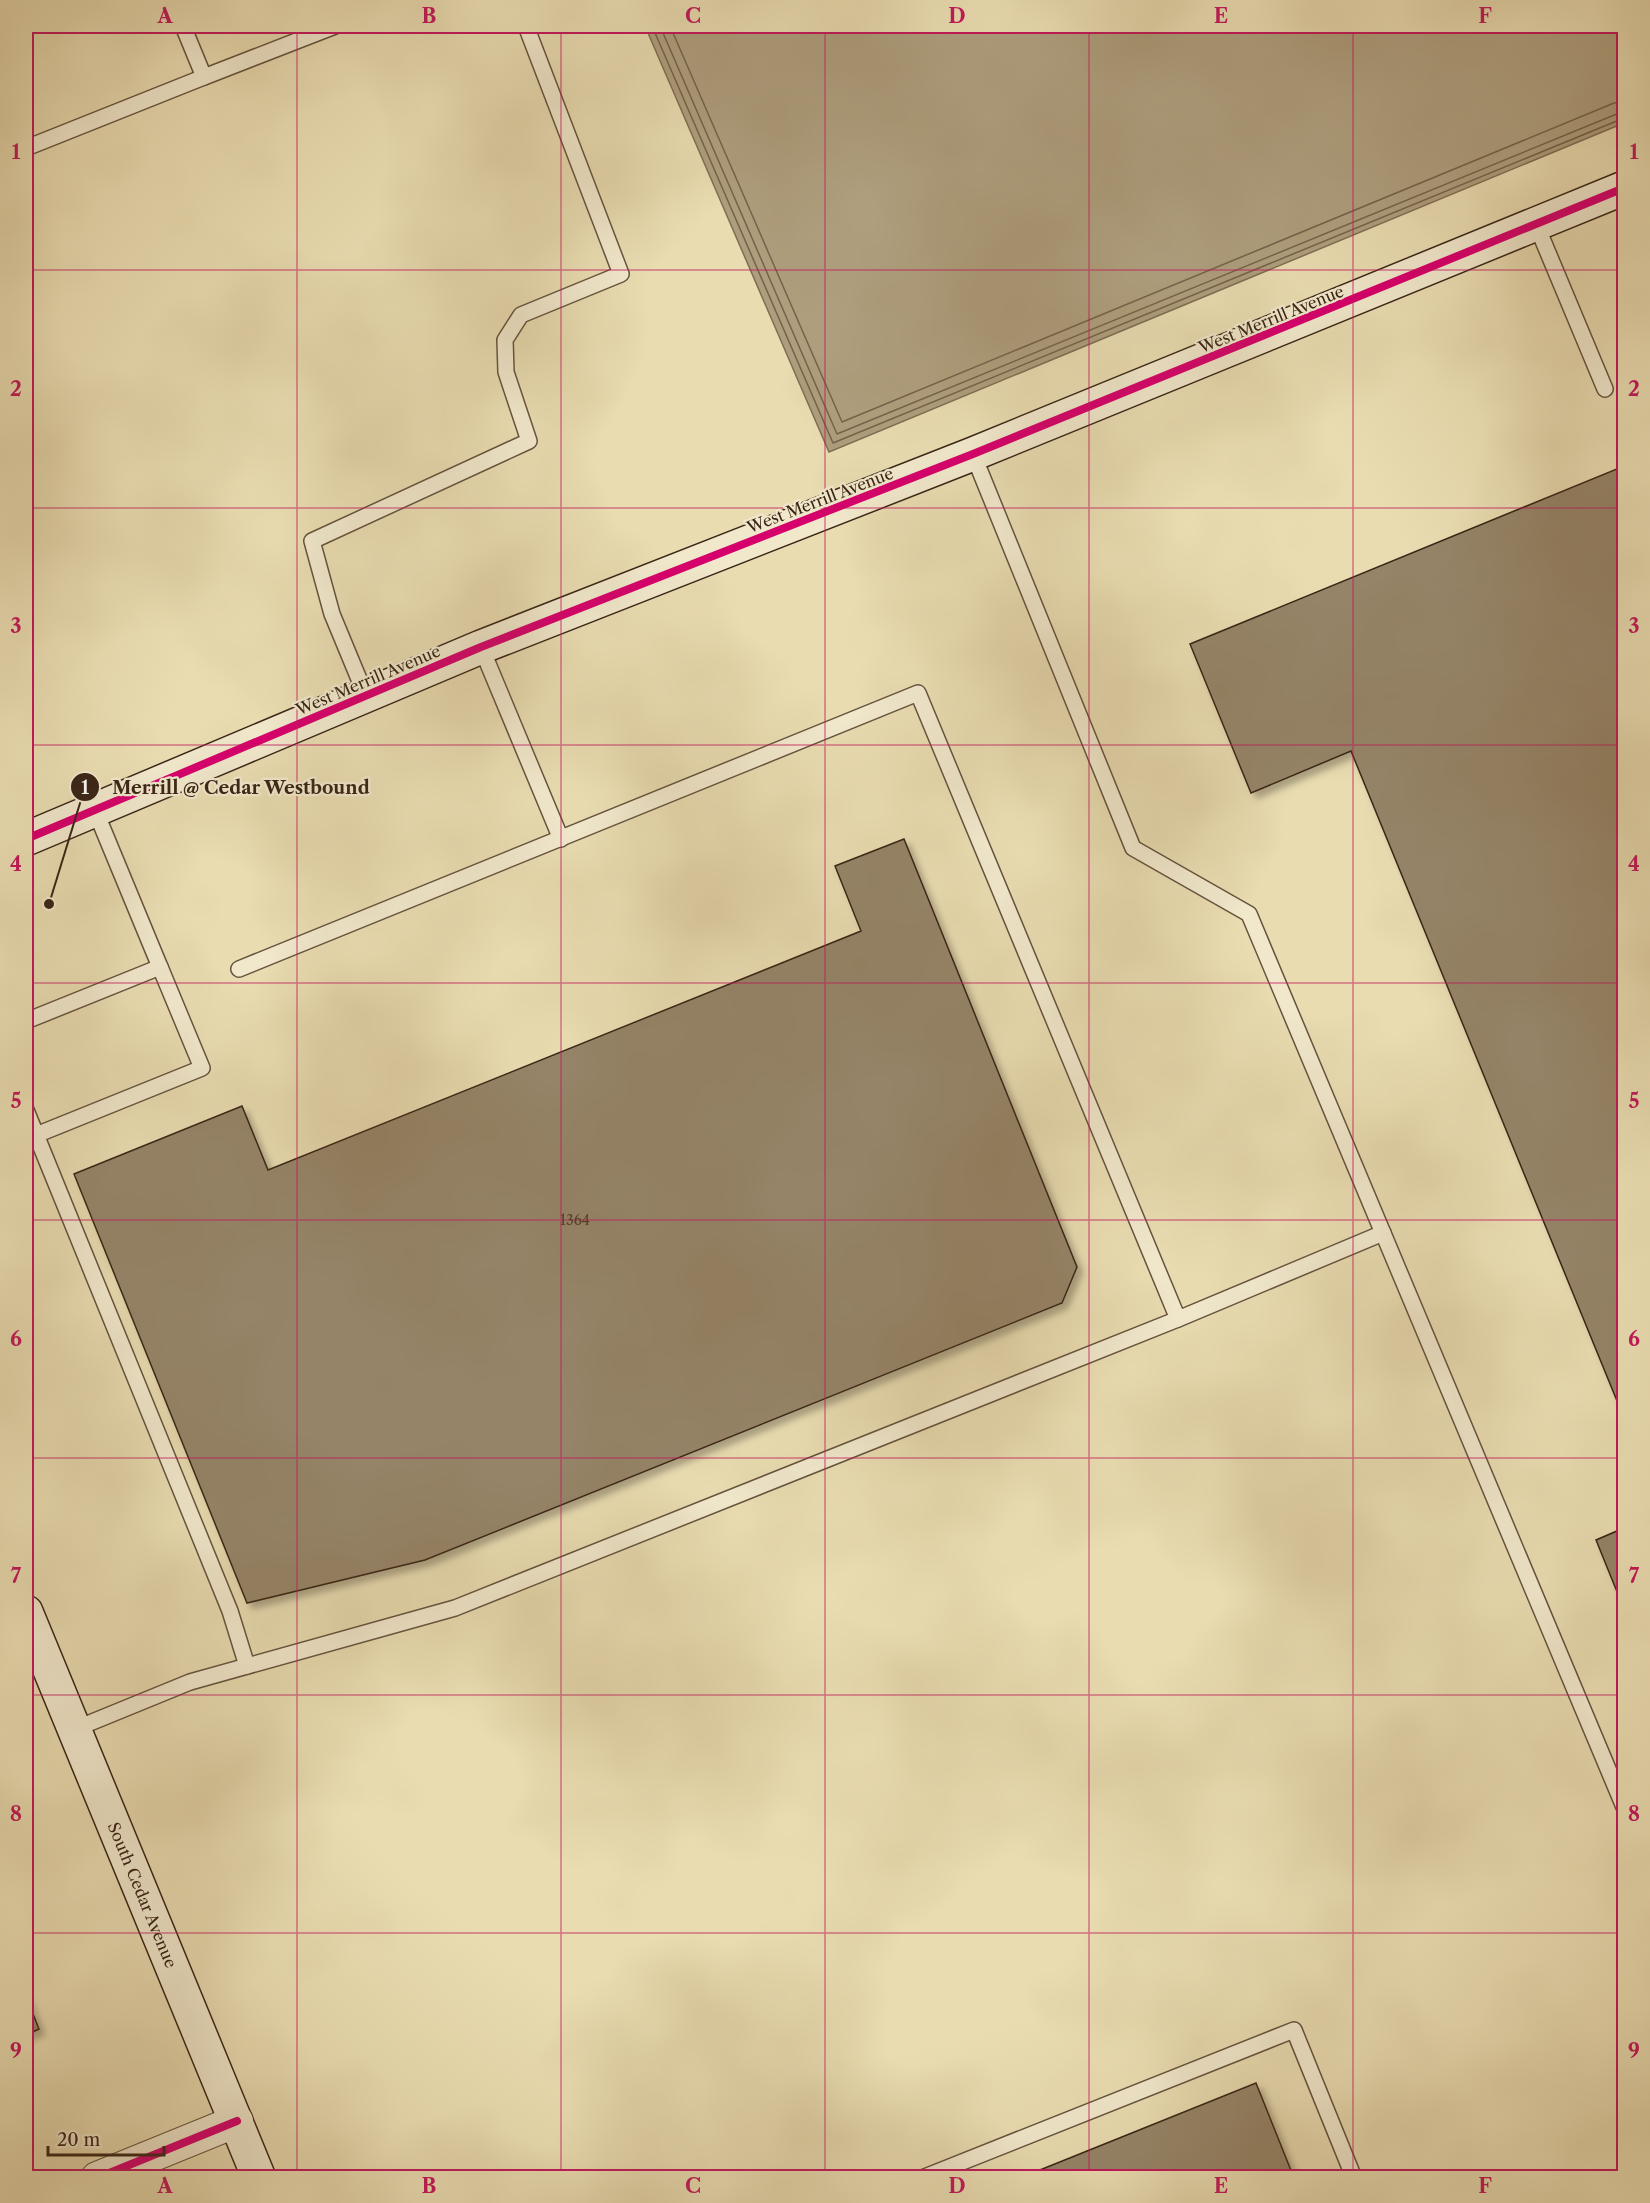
<svg xmlns="http://www.w3.org/2000/svg" width="1650" height="2203" font-family="'Libre Caslon Text',serif">
  <style>
    .water { fill: #ae9e7d; stroke: #806e54; stroke-width: 1.5 }
    .lines { fill: none; stroke-linecap: round; stroke-linejoin: round }
    .shore { stroke: #74624a; stroke-width: 1.5 }
    .building { fill: #958467; stroke: #3a2517; stroke-width: 1.5; filter: url(#shadow) }
    .service-casing { stroke: #66533e; stroke-width: 18 }
    .minor-casing { stroke: #66533e; stroke-width: 34 }
    .secondary-casing { stroke: #3a2517; stroke-width: 36 }
    .service { stroke: #f1e8cc; stroke-width: 15 }
    .minor { stroke: #f1e8cc; stroke-width: 32 }
    .secondary { stroke: #f1e8cc; stroke-width: 33 }
    .cycleway-casing { stroke: #f1e8cc; stroke-width: 11 }
    .cycleway { stroke: #d6006c; stroke-width: 8 }
    .grid { fill: none; stroke: #c2185b; stroke-width: 1.5; stroke-opacity: 0.55 }
    .labels { text-anchor: middle; dominant-baseline: central; stroke-width: 4.5; stroke-linejoin: round; paint-order: stroke }
    .number-label { font-size: 14px; fill: #513d2b }
    .street-label { font-size: 16px; fill: #3a2517; stroke: #f1e8cc }
    .leader { fill: none; stroke: #3a2517; stroke-width: 2 }
    .callout-dot { fill: #3a2517; stroke: #f1e8cc; stroke-width: 2 }
    .mark-label { font-size: 18px; text-anchor: middle; font-weight: bold; fill: #fff }
    .callout-label { font-size: 18px; text-anchor: middle; font-weight: bold; fill: #3a2517; stroke: #f1e8cc; stroke-width: 4.5; stroke-linejoin: round; paint-order: stroke }
    .neatline { fill: none; stroke: #c2185b; stroke-width: 2 }
    .grid-label { font-size: 20px; text-anchor: middle; font-weight: bold; fill: #c2185b }
  </style>
  <defs>
    <filter id="shadow"><feDropShadow dx="5.5" dy="5.5" stdDeviation="3" flood-color="#0004"/></filter>
  </defs>
  <rect width="100%" height="100%" fill="#e9dcb1"/>
  <filter id="stains"><feTurbulence type="fractalNoise" baseFrequency=".00333" numOctaves="4"/><feColorMatrix values="0 0 0 0 .2 0 0 0 0 .09 0 0 0 0 .02 0 0 0 .5 -.17"/></filter>
  <radialGradient id="worn" r=".72"><stop offset=".6" stop-color="#630" stop-opacity="0"/><stop offset="1" stop-color="#630" stop-opacity=".3"/></radialGradient>
  <polygon class="water" points="645,26 1624,26 1624,123 829,452"/>
  <g class="lines">
    <g class="shore">
      <polyline points="652,26 833,443 1624,118"/>
      <polyline points="660,26 837,434 1624,111"/>
      <polyline points="670,26 842,422 1614,103 1624,102"/>
    </g>
  </g>
  <g class="building">
    <polygon points="1624,466 1624,1418 1351,751 1251,793 1190,644"/>
    <polygon points="904,839 1077,1267 1062,1303 425,1560 247,1603 74,1174 242,1106 268,1170 861,931 835,866"/>
    <polygon points="1624,1528 1624,1609 1596,1540"/>
    <polygon points="26,1996 39,2029 26,2035"/>
    <polygon points="1256,2083 1294,2178 1020,2178"/>
  </g>
  <g class="lines">
    <defs>
      <g id="service">
        <polyline points="183,26 204,77 335,26"/>
        <polyline points="26,148 204,77"/>
        <polyline points="1536,224 1605,389"/>
        <polyline points="973,454 1133,848 1249,914 1624,1807"/>
        <polyline points="481,647 561,839"/>
        <polyline points="366,696 332,614 312,541 529,441 506,372 505,340 521,315 621,274 526,26"/>
        <polyline points="26,1021 160,967 95,810"/>
        <polyline points="26,1110 230,1611 247,1666"/>
        <polyline points="36,1135 202,1068 160,967"/>
        <polyline points="1178,1319 1383,1233"/>
        <polyline points="75,1729 190,1682 455,1608 1178,1319 918,693 239,969"/>
        <polyline points="922,2178 1294,2030 1354,2178"/>
      </g>
      <polyline id="minor" points="97,2178 237,2121"/>
      <g id="secondary">
        <polyline points="26,839 481,647 973,454 1624,188"/>
        <path id="s1" d="M26,1612L259,2178"/>
      </g>
    </defs>
    <use href="#service" class="service-casing"/>
    <use href="#minor" class="minor-casing"/>
    <use href="#secondary" class="secondary-casing"/>
    <use href="#service" class="service"/>
    <use href="#minor" class="minor"/>
    <use href="#secondary" class="secondary"/>
    <defs>
      <g id="cycleway">
        <polyline points="26,839 481,647 973,454 1624,188"/>
        <polyline points="97,2178 237,2121"/>
      </g>
    </defs>
    <use href="#cycleway" class="cycleway-casing"/>
    <use href="#cycleway" class="cycleway"/>
  </g>
  <path class="grid" d="M297,26V2178M561,26V2178M825,26V2178M1089,26V2178M1353,26V2178M26,270H1624M26,508H1624M26,745H1624M26,983H1624M26,1220H1624M26,1458H1624M26,1695H1624M26,1933H1624"/>
  <g class="labels">
    <g class="number-label">
      <text x="575" y="1220">1364</text>
    </g>
    <g class="street-label">
      <text transform="translate(1271 319) rotate(-22)">West Merrill Avenue</text>
      <text transform="translate(820 500) rotate(-21)">West Merrill Avenue</text>
      <text transform="translate(368 680) rotate(-23)">West Merrill Avenue</text>
      <text stroke="none"><textPath href="#s1" startOffset="306">South Cedar Avenue</textPath></text>
    </g>
  </g>
  <path class="leader" d="M49 904L85 787"/>
  <g class="callout-dot">
    <circle cx="49" cy="904" r="6"/>
    <circle cx="85" cy="787" r="15"/>
  </g>
  <g class="mark-label">
    <text x="85" y="794">1</text>
  </g>
  <g class="callout-label">
    <text x="241" y="794">Merrill @ Cedar Westbound</text>
  </g>
  <rect width="1650" height="2203" fill="none" stroke="#e9dcb1" stroke-width="66"/>
  <path d="M48 2146v9h116v-9" fill="none" stroke="#3a2517" stroke-width="3"/>
  <text x="57" y="2146" font-size="18" fill="#3a2517" stroke="#f1e8cc" stroke-width="4.5" paint-order="stroke">20 m</text>
  <rect x="33" y="33" width="1584" height="2137" class="neatline"/>
  <g class="grid-label">
    <text x="165" y="23">A</text>
    <text x="429" y="23">B</text>
    <text x="693" y="23">C</text>
    <text x="957" y="23">D</text>
    <text x="1221" y="23">E</text>
    <text x="1485" y="23">F</text>
    <text x="16" y="159">1</text>
    <text x="1634" y="159">1</text>
    <text x="16" y="396">2</text>
    <text x="1634" y="396">2</text>
    <text x="16" y="633">3</text>
    <text x="1634" y="633">3</text>
    <text x="16" y="871">4</text>
    <text x="1634" y="871">4</text>
    <text x="16" y="1108">5</text>
    <text x="1634" y="1108">5</text>
    <text x="16" y="1346">6</text>
    <text x="1634" y="1346">6</text>
    <text x="16" y="1583">7</text>
    <text x="1634" y="1583">7</text>
    <text x="16" y="1821">8</text>
    <text x="1634" y="1821">8</text>
    <text x="16" y="2058">9</text>
    <text x="1634" y="2058">9</text>
    <text x="165" y="2193">A</text>
    <text x="429" y="2193">B</text>
    <text x="693" y="2193">C</text>
    <text x="957" y="2193">D</text>
    <text x="1221" y="2193">E</text>
    <text x="1485" y="2193">F</text>
  </g>
  <rect width="100%" height="100%" filter="url(#stains)"/>
  <rect width="100%" height="100%" fill="url(#worn)"/>
</svg>
